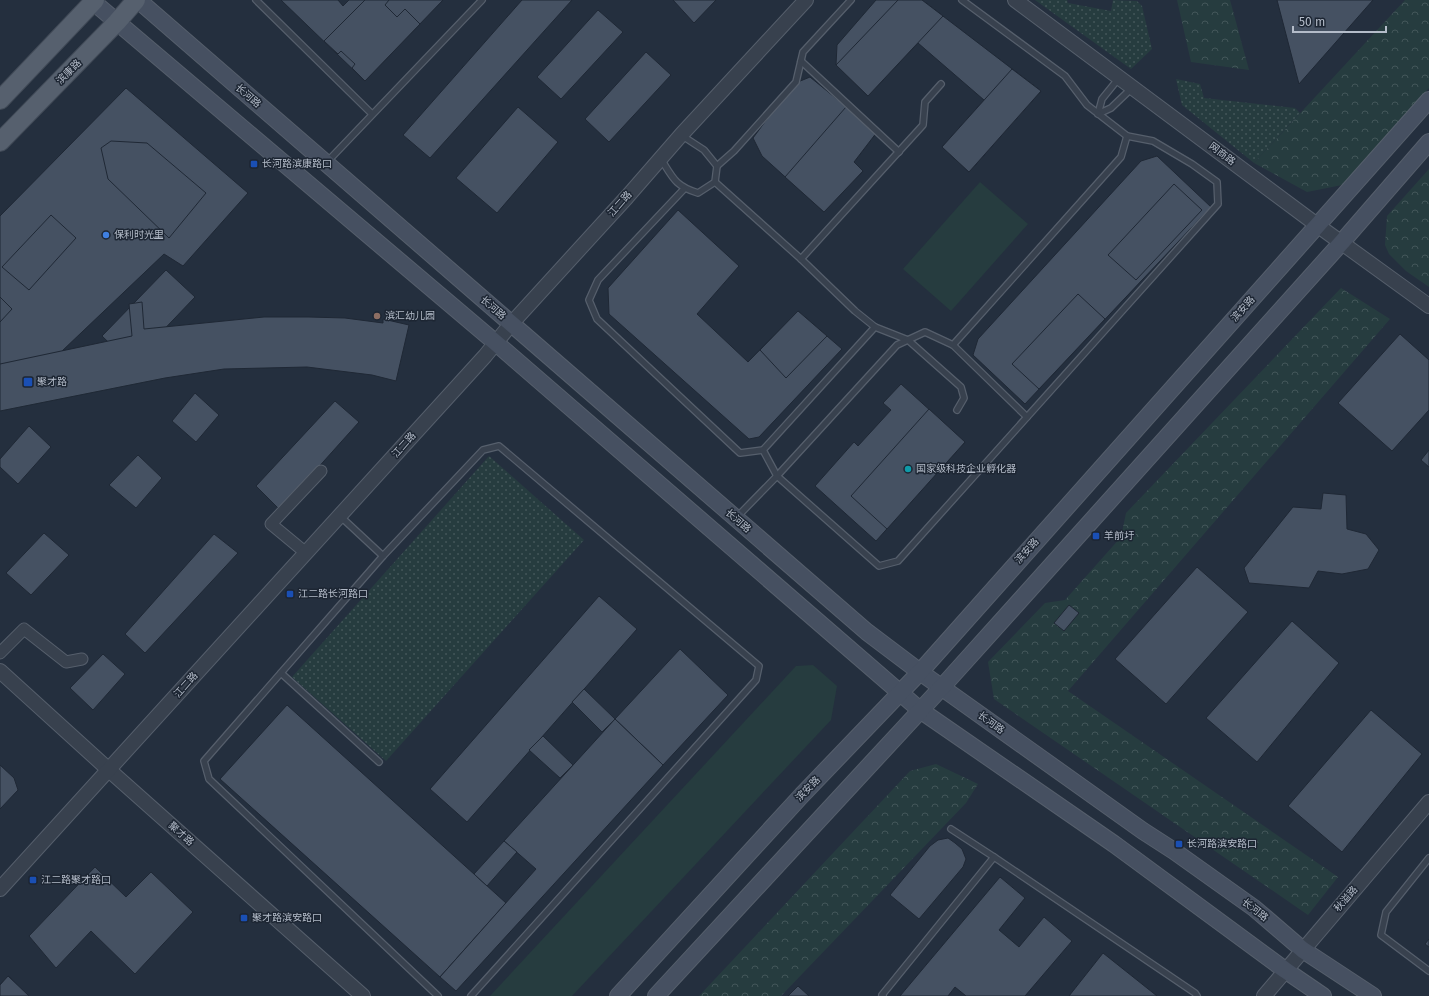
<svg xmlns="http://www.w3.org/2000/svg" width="1429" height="996" font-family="'Fira Sans','Noto Sans SC',sans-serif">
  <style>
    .grass { fill: url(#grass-dots) }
    .forest { fill: url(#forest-crowns) }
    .green { fill: #263c3f }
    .building { fill: #455162; stroke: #1f2835 }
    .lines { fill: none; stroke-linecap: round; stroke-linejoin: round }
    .service-casing { stroke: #565f6c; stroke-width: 8 }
    .minor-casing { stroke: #565f6c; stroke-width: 13 }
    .tertiary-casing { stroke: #565f6c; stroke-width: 16 }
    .secondary-casing { stroke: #565f6c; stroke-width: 18 }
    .primary-casing { stroke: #414a57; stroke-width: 20 }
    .service { stroke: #38414e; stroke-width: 5.5 }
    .minor { stroke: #38414e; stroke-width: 11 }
    .tertiary { stroke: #38414e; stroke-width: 14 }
    .secondary { stroke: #465061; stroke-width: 16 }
    .primary { stroke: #56606e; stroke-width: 18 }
    .transit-dot { fill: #1a4fb4; stroke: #1d2633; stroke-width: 1.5 }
    .shop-dot { fill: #3f7fe0; stroke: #1d2633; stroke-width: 1.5 }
    .education-dot { fill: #8d6e63; stroke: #1d2633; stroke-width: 1.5 }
    .culture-dot { fill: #0f9aa8; stroke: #1d2633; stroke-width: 1.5 }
    .labels { text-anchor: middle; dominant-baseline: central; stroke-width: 3; stroke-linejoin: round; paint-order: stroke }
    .street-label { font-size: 10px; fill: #b4bcc9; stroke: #1d2633 }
    .poi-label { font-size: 10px; fill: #b4bcc9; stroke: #1d2633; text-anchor: start }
  </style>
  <defs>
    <pattern id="grass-dots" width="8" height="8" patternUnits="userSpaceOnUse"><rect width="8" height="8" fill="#263c3f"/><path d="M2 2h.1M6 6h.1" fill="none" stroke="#435659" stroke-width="1.8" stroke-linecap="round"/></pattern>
    <pattern id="forest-crowns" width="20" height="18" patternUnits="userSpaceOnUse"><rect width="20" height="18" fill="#263c3f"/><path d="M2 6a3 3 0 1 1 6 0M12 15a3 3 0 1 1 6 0" fill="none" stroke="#435659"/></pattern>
  </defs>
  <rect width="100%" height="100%" fill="#242f3e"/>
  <g class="grass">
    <polygon points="1035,0 1067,0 1068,3 1111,11 1113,0 1137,1 1142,6 1152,49 1131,69"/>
    <polygon points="1176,79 1200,84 1204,98 1295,108 1300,113 1254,163 1182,105"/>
    <polygon points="489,456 584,540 386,761 292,677"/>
  </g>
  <g class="forest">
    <polygon points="1177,0 1230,0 1249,70 1191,62"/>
    <polygon points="1405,0 1429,0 1429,88 1342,185 1307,192 1254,163"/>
    <polygon points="1429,169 1429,287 1406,271 1389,254 1385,245 1387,216"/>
    <polygon points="1341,288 1390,319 1068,691 1338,877 1308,915 994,699 988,662 1045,603 1065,600 1121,537 1126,513"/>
    <polygon points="936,764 978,784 966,803 781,996 699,996 910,771"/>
  </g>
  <g class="green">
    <polygon points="980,182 1028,224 951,311 903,269"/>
    <polygon points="813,665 837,686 831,720 572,996 490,996 796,666"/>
  </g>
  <g class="building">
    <polygon points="281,0 338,0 343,6 349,0 443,0 365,81"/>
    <polygon points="365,0 389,0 385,5 397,17 405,9 420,24 365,81 352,68 355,64 341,51 338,54 324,41"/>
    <polygon points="522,0 572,0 430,158 403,135"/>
    <polygon points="673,0 716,0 694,23"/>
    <polygon points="876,0 922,0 1041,91 969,172 942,147 984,100 918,43 868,96 836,65 837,45"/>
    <polygon points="898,0 922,0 943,16 868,96 836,65"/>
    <polygon points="1277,0 1373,0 1299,84"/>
    <polygon points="598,10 623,32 561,99 537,77"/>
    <polygon points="646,52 671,75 609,142 585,119"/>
    <polygon points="1012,69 1041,91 969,172 942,147"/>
    <polygon points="810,77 877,132 854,162 863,171 824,212 762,156 753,138 793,84"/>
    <polygon points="126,88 248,193 183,266 164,254 0,410 0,216"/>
    <polygon points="518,107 558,142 497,213 456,178"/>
    <polygon points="846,107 877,132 854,162 863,171 824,212 785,177"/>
    <polygon points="111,141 147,143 206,193 169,238 108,179 101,148"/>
    <polygon points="1157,156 1211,207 1025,404 973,355 978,339 1141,161"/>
    <polygon points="1174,184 1202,210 1136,280 1108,255"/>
    <polygon points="678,210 739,266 697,314 748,362 798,311 842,349 759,437 749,439 609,314 608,288"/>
    <polygon points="51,215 76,238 29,290 2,267"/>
    <polygon points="166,270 195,297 131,364 102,336"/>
    <polygon points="1078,294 1105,319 1039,389 1012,364"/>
    <polygon points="0,297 12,309 0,322"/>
    <polygon points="142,302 144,329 264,317 309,317 345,318 383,323 383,319 409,325 396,381 372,375 307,367 224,369 165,378 0,411 0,364 132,336 129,304"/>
    <polygon points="798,311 827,336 786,378 760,350"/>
    <polygon points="1400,334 1429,360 1429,410 1392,451 1338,403"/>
    <polygon points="901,384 965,442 876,541 815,486 854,442 858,446 891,410 883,403"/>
    <polygon points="195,393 219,415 196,442 172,421"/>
    <polygon points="335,401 359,422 280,510 256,486"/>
    <polygon points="929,409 965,442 887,529 851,496"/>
    <polygon points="29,426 51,447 18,484 0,467 0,459"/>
    <polygon points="1429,450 1429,467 1421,460"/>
    <polygon points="138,455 162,478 136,508 109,485"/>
    <polygon points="1323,493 1346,495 1347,529 1366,534 1379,550 1368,569 1342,574 1318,571 1309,588 1249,583 1244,568 1293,507 1321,509"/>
    <polygon points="44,533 69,555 31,595 6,573"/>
    <polygon points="214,534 238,553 145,653 125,634"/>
    <polygon points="1197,567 1248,612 1166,704 1115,659"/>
    <polygon points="599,596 637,629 467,822 430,789"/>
    <polygon points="1069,605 1079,613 1064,631 1054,623"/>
    <polygon points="1292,621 1339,663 1257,762 1206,718"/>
    <polygon points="680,649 728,695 663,765 615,719"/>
    <polygon points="103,654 125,674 93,710 70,688"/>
    <polygon points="584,689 615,719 602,732 572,702"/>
    <polygon points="287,705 506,903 440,977 220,779"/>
    <polygon points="1371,710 1422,754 1342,852 1288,806"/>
    <polygon points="615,719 663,765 456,991 440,977 536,869 504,841"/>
    <polygon points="543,736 573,765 560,778 529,750"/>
    <polygon points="0,765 14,778 18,790 0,809"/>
    <polygon points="948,838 955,843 962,849 966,859 963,867 919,919 890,895 930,846 938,840"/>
    <polygon points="504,841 517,852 487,886 474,874"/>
    <polygon points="95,867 126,897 151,872 193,912 135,974 91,931 56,968 29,936"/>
    <polygon points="1000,877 1025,898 999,930 1019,947 1044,917 1072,941 1025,996 966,996 955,987 948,996 900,996"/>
    <polygon points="1429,939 1429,947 1425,944"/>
    <polygon points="1103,953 1157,996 1069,996"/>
    <polygon points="8,976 29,996 0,996 0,985"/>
    <polygon points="8,976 29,996 0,996 0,985"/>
    <polygon points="798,986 809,996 788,996"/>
  </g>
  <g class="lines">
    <defs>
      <g id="service">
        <polyline points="256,0 372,114"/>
        <polyline points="801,61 899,152"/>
        <polyline points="1119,78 1102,99 1098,114 1111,108 1132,88"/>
        <path d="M661,159C673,178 675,186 698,193L715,182L717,166L704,150L681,135"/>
        <polyline points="328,161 482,0"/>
        <polyline points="717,166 734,151 796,82 803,52 851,0"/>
        <polyline points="684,189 598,280 589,300 597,319 740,453 763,450 875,327 855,311 801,259 715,182"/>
        <polyline points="801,259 923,125 925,102 941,84"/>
        <polyline points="875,327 908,340 961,387 964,398 957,410"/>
        <polyline points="953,345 1121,157 1127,136"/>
        <polyline points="763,450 777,476 879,566 898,561 1218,204 1217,182 1192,164 1153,141 1127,136 1087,105 1065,76 962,0"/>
        <polyline points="340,516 383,556"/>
        <polyline points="736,518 777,476 897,345 925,332 953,345 1027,417"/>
        <polyline points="281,673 379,762"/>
        <polyline points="951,829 994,857"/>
        <polyline points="1429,858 1386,912 1381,935 1429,971"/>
        <polyline points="438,996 209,779 204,761 383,556 483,450 499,446 759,666 756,680 471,996"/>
        <polyline points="883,996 882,995 994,857 1195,993 1197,996"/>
      </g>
      <g id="minor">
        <polyline points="306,553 271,524 321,471"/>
        <polyline points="0,653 24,629 66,662 82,659"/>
      </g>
      <g id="tertiary">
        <polyline points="1015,0 1317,225 1429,306"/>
        <polyline points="0,671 109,770 363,996"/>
        <polyline points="0,889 485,356 511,324 627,197 681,135 806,0"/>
        <polyline points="1264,996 1429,802"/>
      </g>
      <g id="secondary">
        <polyline points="91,0 496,343 920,710 1114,844 1285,970 1323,996"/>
        <polyline points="138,0 867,632 920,672 1143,831 1174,851 1254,908 1303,950 1373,996"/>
        <polyline points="618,996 802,795 920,672 1429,100"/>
        <polyline points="656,996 942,687 1023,597 1342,242 1429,142"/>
      </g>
      <g id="primary">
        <polyline points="0,100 95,0"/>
        <polyline points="0,142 117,22 136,0"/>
      </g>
    </defs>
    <use href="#service" class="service-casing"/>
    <use href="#minor" class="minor-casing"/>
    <use href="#tertiary" class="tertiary-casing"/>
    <use href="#secondary" class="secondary-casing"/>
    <use href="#primary" class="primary-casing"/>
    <use href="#service" class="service"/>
    <use href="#minor" class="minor"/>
    <use href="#tertiary" class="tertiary"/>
    <use href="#secondary" class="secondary"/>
    <use href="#primary" class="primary"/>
  </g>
  <g class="transit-dot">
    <rect x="250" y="160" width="8" height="8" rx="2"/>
    <rect x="23" y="377" width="10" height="10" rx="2"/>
    <rect x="1092" y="532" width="8" height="8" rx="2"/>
    <rect x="286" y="590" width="8" height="8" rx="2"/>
    <rect x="1175" y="840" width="8" height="8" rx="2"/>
    <rect x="29" y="876" width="8" height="8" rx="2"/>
    <rect x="240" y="914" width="8" height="8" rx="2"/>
  </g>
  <circle class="shop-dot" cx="106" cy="235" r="4"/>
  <circle class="education-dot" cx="377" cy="316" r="4"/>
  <circle class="culture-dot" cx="908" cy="469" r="4"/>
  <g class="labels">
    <g class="street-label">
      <text transform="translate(69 72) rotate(-45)">滨康路</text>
      <text transform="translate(248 96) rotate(41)">长河路</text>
      <text transform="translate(1222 154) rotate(37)">网商路</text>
      <text transform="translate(620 204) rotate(-48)">江二路</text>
      <text transform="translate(493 308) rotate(41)">长河路</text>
      <text transform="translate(1243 309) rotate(-48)">滨安路</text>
      <text transform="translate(404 445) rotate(-48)">江二路</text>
      <text transform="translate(738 521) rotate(41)">长河路</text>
      <text transform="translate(1027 551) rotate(-48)">滨安路</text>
      <text transform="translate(186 685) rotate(-48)">江二路</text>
      <text transform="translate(991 723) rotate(36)">长河路</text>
      <text transform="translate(808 789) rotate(-46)">滨安路</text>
      <text transform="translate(181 834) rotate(42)">聚才路</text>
      <text transform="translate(1346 899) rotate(-49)">秋溢路</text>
      <text transform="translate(1255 910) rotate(38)">长河路</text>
    </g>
    <g class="poi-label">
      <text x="262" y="164">长河路滨康路口</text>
      <text x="114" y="235">保利时光里</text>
      <text x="385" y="316">滨汇幼儿园</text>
      <text x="37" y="382">聚才路</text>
      <text x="916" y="469">国家级科技企业孵化器</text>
      <text x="1104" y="536">羊前圩</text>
      <text x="298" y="594">江二路长河路口</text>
      <text x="1187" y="844">长河路滨安路口</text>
      <text x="41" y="880">江二路聚才路口</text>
      <text x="252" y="918">聚才路滨安路口</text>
    </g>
  </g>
  <path d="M1293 26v6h93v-6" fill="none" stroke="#b4bcc9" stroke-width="2"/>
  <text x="1299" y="26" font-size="12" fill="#b4bcc9" stroke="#1d2633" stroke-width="3" paint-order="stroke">50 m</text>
</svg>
